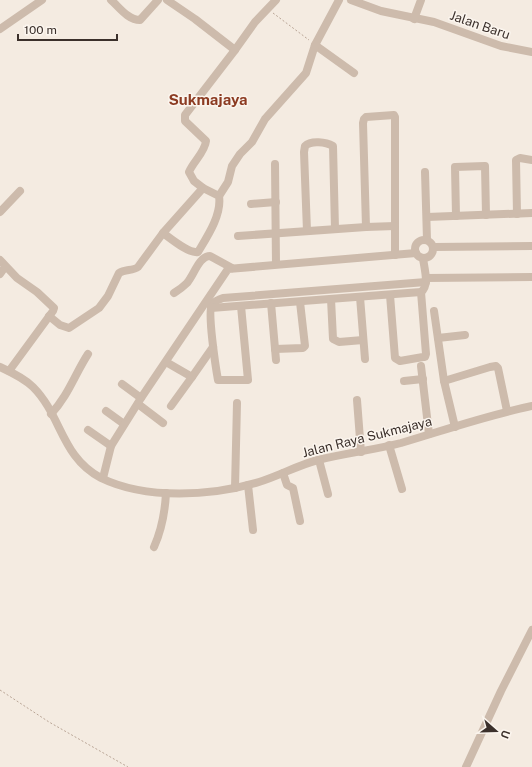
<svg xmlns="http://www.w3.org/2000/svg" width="532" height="767" font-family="'Public Sans',sans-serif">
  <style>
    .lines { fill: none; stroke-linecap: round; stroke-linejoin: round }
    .path { stroke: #b9a596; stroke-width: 1; stroke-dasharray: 2 2; stroke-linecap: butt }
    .minor { stroke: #cdbbac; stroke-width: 8 }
    .labels { text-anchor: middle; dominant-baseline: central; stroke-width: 3; stroke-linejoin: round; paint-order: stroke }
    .street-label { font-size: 13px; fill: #3b302b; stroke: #fbf5ee }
    .quarter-label { font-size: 15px; font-weight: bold; fill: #8c3b22; stroke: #fbf5ee }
  </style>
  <rect width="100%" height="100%" fill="#f4ebe1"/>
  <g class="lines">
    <g class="path">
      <polyline points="273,13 309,40"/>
      <polyline points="0,690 49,722 128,767"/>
    </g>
    <g class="minor">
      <path d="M111,0C119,7 128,20 140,20L158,0"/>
      <polyline points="167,0 195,19 235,50"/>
      <polyline points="351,0 381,11 434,22 501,46 532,52"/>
      <polyline points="414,19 421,0"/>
      <polyline points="0,29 42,0"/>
      <polyline points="315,45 354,73"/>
      <polyline points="275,164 276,264"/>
      <polyline points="425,172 427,240"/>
      <polyline points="219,196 228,182 232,166 240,154 252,142 265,119 306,73 315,45 339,0"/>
      <polyline points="251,204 276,202"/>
      <polyline points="0,212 20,191"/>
      <polyline points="517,214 516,160 520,158 532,160"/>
      <polyline points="456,216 455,167 485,166 486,215"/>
      <polyline points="427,217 532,213"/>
      <polyline points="366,227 363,123 364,119 366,117 394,115 395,117 395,255"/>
      <path d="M307,231L304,152L305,146C311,140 326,142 333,146L335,229"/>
      <path d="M163,233C170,238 189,254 198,252C207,237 222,215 219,196L203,188"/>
      <polyline points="238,236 366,227 395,226"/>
      <circle cx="424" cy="249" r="9"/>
      <polyline points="434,247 532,246"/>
      <polyline points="0,260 17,278 37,292 54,308 53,311 9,371"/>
      <polyline points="0,274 5,267"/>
      <polyline points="426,278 532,277"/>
      <path d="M174,293C179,290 184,286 187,283C194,275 199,256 210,256L232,268"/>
      <polyline points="390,295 395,358 400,361 423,357 425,357 426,354 421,292"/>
      <polyline points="360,297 365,359"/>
      <polyline points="331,299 333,339 339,342 363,340"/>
      <polyline points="271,303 276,360"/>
      <path d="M241,306L248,380H218C216,369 207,311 212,304C215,301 220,299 223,298L426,282"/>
      <path d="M211,308L421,292C430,285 424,268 423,258"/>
      <polyline points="434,311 444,381 455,427"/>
      <path d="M49,316L60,325L69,328L99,308L108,296L119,273C125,269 133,271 138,267L163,233L203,188L194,181L189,172C193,162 205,152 206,141L185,121V115L235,50L255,22L276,0"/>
      <polyline points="438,338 465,335"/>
      <polyline points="275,349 303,348 305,346 300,302"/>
      <polyline points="166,362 192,377 213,347"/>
      <polyline points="421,366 429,434"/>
      <path d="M0,367C11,372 24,378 33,387C62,416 61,457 101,478C146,500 212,496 259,482C279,476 298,465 318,460C346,453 374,450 401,443C445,430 488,415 532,406"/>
      <polyline points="404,381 423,379"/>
      <polyline points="444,381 490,367 496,366 498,368 507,411"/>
      <polyline points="122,384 141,398"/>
      <polyline points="357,400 361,452"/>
      <polyline points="138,404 163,423"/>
      <polyline points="171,406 192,377"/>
      <polyline points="106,411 124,424"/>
      <path d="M51,414C68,396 75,374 88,354"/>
      <polyline points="88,430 111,446"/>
      <polyline points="389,445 402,489"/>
      <polyline points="319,460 328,494"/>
      <polyline points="283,473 287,485 293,488 300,521"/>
      <polyline points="103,478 111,446 141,398 228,269 416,253"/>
      <polyline points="248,485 253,530"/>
      <polyline points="235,488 237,403"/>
      <path d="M154,547C162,529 165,512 166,493"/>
      <polyline points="466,767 501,691 532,630"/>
    </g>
  </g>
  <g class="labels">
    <g class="street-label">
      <text transform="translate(480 25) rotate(19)">Jalan Baru</text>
      <text transform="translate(367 437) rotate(-14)">Jalan Raya Sukmajaya</text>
    </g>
    <g class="quarter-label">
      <text x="208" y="99">Sukmajaya</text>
    </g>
  </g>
  <g transform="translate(496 731) rotate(110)" stroke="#fbf5ee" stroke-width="3" paint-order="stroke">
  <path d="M0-3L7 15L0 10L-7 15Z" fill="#3b302b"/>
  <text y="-6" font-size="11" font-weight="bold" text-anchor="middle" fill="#3b302b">U</text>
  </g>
  <path d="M18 34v6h99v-6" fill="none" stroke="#3b302b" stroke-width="2"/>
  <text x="24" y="34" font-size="12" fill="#3b302b" stroke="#fbf5ee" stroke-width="3" paint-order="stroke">100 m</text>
</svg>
